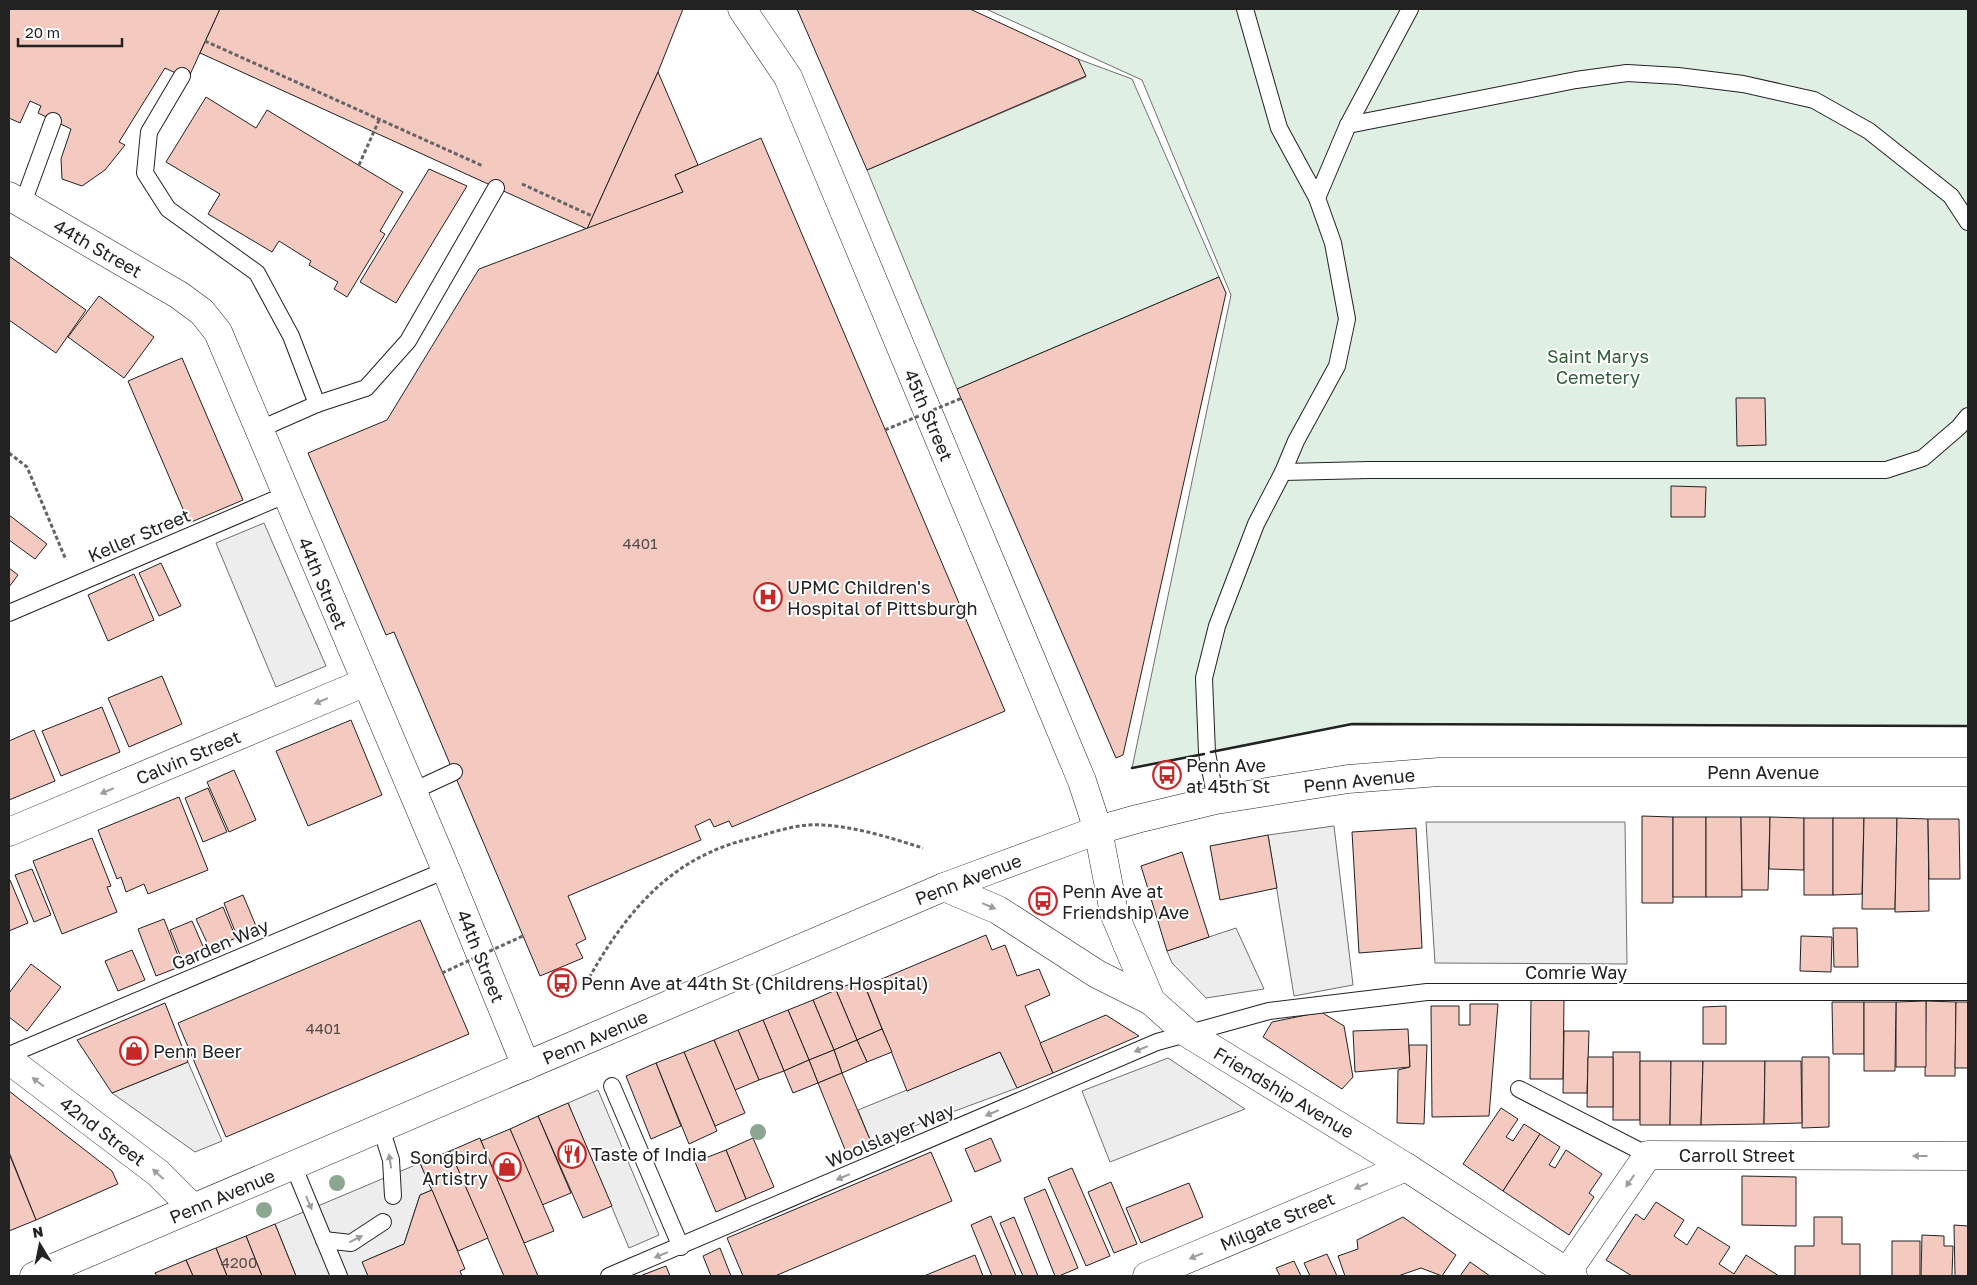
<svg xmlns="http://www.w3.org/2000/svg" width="1977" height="1285" font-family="'Golos Text',sans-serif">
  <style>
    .green { fill: #e0efe3; stroke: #6f6f6f }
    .parking { fill: #ededed; stroke: #6f6f6f }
    .building { fill: #f3c9c0; stroke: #222 }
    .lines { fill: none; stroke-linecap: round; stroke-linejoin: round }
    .service-casing { stroke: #222; stroke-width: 18 }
    .minor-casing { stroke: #222; stroke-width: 29 }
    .tertiary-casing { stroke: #222; stroke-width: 29 }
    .primary-casing { stroke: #222; stroke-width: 29 }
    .path { stroke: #646464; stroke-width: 3; stroke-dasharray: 4 2.5; stroke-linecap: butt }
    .service { stroke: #fff; stroke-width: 16 }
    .minor { stroke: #fff; stroke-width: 28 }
    .tertiary { stroke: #fff; stroke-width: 28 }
    .primary { stroke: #fff; stroke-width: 28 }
    .path-bridge { stroke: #646464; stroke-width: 3; stroke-dasharray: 4 2.5; stroke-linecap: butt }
    .wall { stroke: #222; stroke-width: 2.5 }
    .tree { fill: #8da692 }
    .oneway { fill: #9c9c9c }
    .labels { text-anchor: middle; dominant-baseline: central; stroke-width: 4; stroke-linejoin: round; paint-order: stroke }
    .number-label { font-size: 15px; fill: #564c4a }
    .street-label { font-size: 18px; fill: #222; stroke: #fff }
    .park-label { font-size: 18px; fill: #2f5e38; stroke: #fff }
    .poi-label { font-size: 18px; fill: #222; stroke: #fff; text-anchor: start }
  </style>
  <rect width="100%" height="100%" fill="#fff"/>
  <g class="green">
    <polygon points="986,9 1968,9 1968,726 1352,724 1132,768 1231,295 1142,80"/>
    <polygon points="1078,59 1132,79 1219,277 957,389 867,170 1086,77"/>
  </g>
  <g class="parking">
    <polygon points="264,523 326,666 276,687 216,543"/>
    <polygon points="1426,822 1625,822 1627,964 1435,963"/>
    <polygon points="1334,826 1353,985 1294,996 1268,835"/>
    <polygon points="1236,928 1264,989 1206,998 1172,963 1167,951"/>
    <polygon points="1000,1052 1017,1088 871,1142 858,1110"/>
    <polygon points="1168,1058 1245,1109 1110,1162 1082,1091"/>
    <polygon points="188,1062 222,1141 195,1152 112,1093"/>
    <polygon points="598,1090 659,1235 629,1248 568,1103"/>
    <polygon points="420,1163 432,1190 420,1195 404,1244 363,1262 368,1276 296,1276 275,1224"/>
  </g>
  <g class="building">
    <polygon points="9,9 220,9 188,79 165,68 119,142 125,145 105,170 82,186 62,179 61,159 71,129 38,113 41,106 30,101 20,123 9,118"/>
    <polygon points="220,9 683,9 658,72 587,229 200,53"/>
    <polygon points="797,9 970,9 1078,59 1086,76 867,170"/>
    <polygon points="658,72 698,165 675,175 683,192 587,229"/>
    <polygon points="206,97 256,128 267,110 403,192 380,231 385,234 347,297 334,289 338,282 309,265 311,261 279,241 272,252 208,214 220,194 166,162"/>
    <polygon points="761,138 1005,711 732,827 729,821 714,827 710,819 695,826 701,840 568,896 586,939 576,944 583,958 540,976 394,632 386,635 308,453 387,420 479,269 683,192 675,175"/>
    <polygon points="429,169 467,186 396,303 360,282"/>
    <polygon points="9,256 86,310 56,353 9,320"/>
    <polygon points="1219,277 1226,293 1123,755 1116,758 957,389"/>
    <polygon points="99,296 154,337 124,378 68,337"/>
    <polygon points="182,358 243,500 189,523 128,381"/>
    <polygon points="1736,398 1765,398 1766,445 1737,446"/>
    <polygon points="1671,486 1706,487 1705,517 1671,517"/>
    <polygon points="9,515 47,544 35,559 9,540"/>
    <polygon points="161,563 181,606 159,616 139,573"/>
    <polygon points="9,568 18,575 9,587"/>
    <polygon points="134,574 154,620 108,641 88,595"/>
    <polygon points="162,676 182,724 129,747 108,698"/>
    <polygon points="102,707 120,752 61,776 42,731"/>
    <polygon points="351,720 382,795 308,826 276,751"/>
    <polygon points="34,730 55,781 9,800 9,741"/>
    <polygon points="234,770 256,820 229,832 207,782"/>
    <polygon points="208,788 227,832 203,842 185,798"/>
    <polygon points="179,797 208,870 148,894 144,884 126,892 121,877 117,879 98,830"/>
    <polygon points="1642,816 1673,817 1673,903 1642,903"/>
    <rect x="1673" y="817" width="33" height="80"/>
    <polygon points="1706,817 1741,817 1742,897 1706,897"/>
    <polygon points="1741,817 1770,817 1768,890 1742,890"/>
    <polygon points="1770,817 1804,818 1804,870 1769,869"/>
    <rect x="1804" y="818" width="29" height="77"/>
    <polygon points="1833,818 1864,818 1862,894 1833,895"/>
    <polygon points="1864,818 1897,818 1895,909 1862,909"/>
    <polygon points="1897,818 1928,819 1929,911 1895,912"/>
    <polygon points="1928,819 1959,819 1960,879 1929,879"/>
    <polygon points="1416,828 1422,948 1359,953 1352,832"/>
    <polygon points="1268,835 1277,888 1220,900 1210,846"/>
    <polygon points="92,838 111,886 107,887 117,912 62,934 33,861"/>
    <polygon points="1182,852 1209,937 1167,951 1141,866"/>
    <polygon points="32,869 51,915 34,922 15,875"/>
    <polygon points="10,880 28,923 9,931 9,881"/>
    <polygon points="243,895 256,926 236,934 224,903"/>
    <polygon points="223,907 236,938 210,949 196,919"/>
    <polygon points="164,919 182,966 156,976 138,929"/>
    <polygon points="420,920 469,1034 226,1137 178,1023"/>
    <polygon points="192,921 205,951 182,960 170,930"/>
    <polygon points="1833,928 1857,928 1858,967 1834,967"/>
    <polygon points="986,935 992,950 1005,945 1017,976 1039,969 1050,995 1025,1006 1053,1073 1017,1088 1000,1052 907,1091 865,986"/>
    <polygon points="1801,936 1832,937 1831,972 1800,971"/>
    <polygon points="132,950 145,980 118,991 105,961"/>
    <polygon points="31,964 61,987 27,1031 9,1017 9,993"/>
    <polygon points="862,979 882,1029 857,1040 836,990"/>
    <polygon points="836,990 857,1040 834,1050 813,1000"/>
    <polygon points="813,1000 834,1050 809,1060 788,1010"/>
    <polygon points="1531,1000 1564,1000 1563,1079 1530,1079"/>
    <polygon points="1926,1001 1956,1002 1955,1076 1925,1076"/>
    <polygon points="1926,1001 1926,1067 1896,1067 1896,1002"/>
    <polygon points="1832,1002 1864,1002 1864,1054 1833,1054"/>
    <polygon points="1864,1002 1896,1002 1895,1071 1864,1071"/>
    <polygon points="1956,1002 1968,1002 1968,1068 1955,1068"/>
    <polygon points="165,1003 188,1062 112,1093 77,1040"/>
    <polygon points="1470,1004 1498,1004 1489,1116 1432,1117 1431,1006 1459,1006 1459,1025 1470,1025"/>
    <polygon points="1726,1006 1726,1044 1703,1044 1703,1007"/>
    <polygon points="788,1010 809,1060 784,1071 763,1020"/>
    <polygon points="1321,1012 1344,1026 1353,1077 1342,1089 1263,1037 1272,1022"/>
    <polygon points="1106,1015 1139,1036 1053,1073 1040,1043"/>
    <polygon points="763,1020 784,1071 759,1080 738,1030"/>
    <polygon points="882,1029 892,1052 867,1062 857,1040"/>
    <polygon points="1408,1029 1410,1067 1355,1072 1353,1031"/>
    <polygon points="738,1030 759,1080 735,1090 714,1040"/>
    <polygon points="1564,1031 1589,1031 1587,1093 1563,1093"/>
    <polygon points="714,1040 745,1113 715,1126 684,1052"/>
    <polygon points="857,1040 867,1062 842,1073 834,1050"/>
    <polygon points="1409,1045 1427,1045 1424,1124 1397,1123 1398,1070 1410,1067"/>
    <polygon points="834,1050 842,1073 818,1083 809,1060"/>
    <polygon points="684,1052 717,1131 689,1144 656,1063"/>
    <rect x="1613" y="1052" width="27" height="68"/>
    <polygon points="1588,1057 1613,1057 1613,1107 1587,1107"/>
    <polygon points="1802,1057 1829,1057 1829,1127 1802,1128"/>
    <polygon points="809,1060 818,1083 793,1093 784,1071"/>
    <polygon points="1640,1061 1671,1061 1670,1125 1640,1125"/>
    <polygon points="1671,1061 1703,1061 1701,1125 1670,1125"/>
    <polygon points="1703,1061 1765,1061 1764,1124 1701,1125"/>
    <polygon points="1765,1061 1801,1061 1802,1123 1764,1124"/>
    <polygon points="656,1063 681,1126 651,1139 626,1076"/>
    <polygon points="842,1073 871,1142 846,1152 818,1083"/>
    <polygon points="9,1091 112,1171 118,1184 36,1220 9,1152"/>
    <polygon points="568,1103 612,1206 583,1218 538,1116"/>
    <polygon points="1501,1108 1518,1119 1506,1137 1513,1141 1524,1124 1540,1134 1503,1191 1463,1164"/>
    <polygon points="538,1116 571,1193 542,1205 510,1129"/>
    <polygon points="510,1129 554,1231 524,1243 481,1141"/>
    <polygon points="1540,1134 1560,1147 1549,1165 1555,1168 1566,1150 1602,1174 1589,1193 1594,1197 1569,1235 1503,1191"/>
    <polygon points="480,1138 481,1141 538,1276 504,1276 450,1151"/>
    <polygon points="753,1138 774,1187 746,1199 726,1150"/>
    <polygon points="991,1138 1001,1161 975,1172 965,1149"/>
    <polygon points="726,1150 746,1199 716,1212 695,1162"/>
    <polygon points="450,1151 488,1238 458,1251 420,1163"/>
    <polygon points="931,1152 952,1201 775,1276 743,1276 727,1238"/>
    <polygon points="10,1156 36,1220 9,1231 9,1157"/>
    <polygon points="1072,1168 1110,1256 1086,1266 1048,1178"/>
    <polygon points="1742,1176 1796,1177 1796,1226 1742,1225"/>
    <polygon points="1111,1182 1137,1244 1114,1253 1088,1192"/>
    <polygon points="1189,1183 1203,1217 1141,1243 1126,1208"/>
    <polygon points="1045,1189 1078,1268 1059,1276 1055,1276 1024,1198"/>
    <polygon points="432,1190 465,1269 460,1271 462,1276 368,1276 362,1262 404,1244 420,1195"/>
    <polygon points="1656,1202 1684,1220 1674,1236 1687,1245 1698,1227 1730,1247 1719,1264 1734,1274 1746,1255 1779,1276 1632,1276 1606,1260 1636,1214 1644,1220"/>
    <polygon points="991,1216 1016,1276 992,1276 971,1225"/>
    <polygon points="1014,1217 1038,1276 1023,1276 1000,1223"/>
    <polygon points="1403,1217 1456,1255 1442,1276 1421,1268 1398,1276 1345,1276 1338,1256 1358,1249 1357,1240"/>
    <polygon points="1814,1217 1842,1217 1842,1244 1860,1244 1860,1276 1795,1276 1795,1246 1814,1246"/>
    <polygon points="275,1224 296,1276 262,1276 246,1236"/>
    <polygon points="1954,1225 1968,1226 1968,1276 1955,1276"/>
    <polygon points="1922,1235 1944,1236 1944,1246 1953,1246 1952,1276 1921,1276"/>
    <polygon points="246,1236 262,1276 227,1276 216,1248"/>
    <rect x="1892" y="1241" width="28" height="35"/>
    <polygon points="216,1248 227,1276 193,1276 186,1260"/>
    <polygon points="720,1248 731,1276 711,1276 703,1256"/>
    <polygon points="1327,1254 1337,1276 1310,1276 1304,1263"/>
    <polygon points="975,1255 983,1276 924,1276 948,1266"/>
    <polygon points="186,1260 193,1276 157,1276 155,1273"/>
    <polygon points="1294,1261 1301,1276 1280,1276 1276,1268"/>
    <polygon points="1470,1262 1490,1276 1460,1276"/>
    <polygon points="666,1266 670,1276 640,1276"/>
  </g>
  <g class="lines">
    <defs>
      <g id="service">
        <polyline points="1245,9 1279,128 1317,198"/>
        <polyline points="182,76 149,132 145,173 168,209 257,273 291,336 317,404"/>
        <polyline points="1348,125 1576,80 1627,73 1678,76 1743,84 1814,100 1869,131 1951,196 1968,222"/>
        <polyline points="23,203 53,121"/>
        <polyline points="258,430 317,404 366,388 408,341 496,188"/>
        <polyline points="1283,472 1369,470 1886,470 1923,458 1959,427 1968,416"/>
        <polyline points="9,613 285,495"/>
        <polyline points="413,791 454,772"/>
        <polyline points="1216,800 1207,753 1204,678 1217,626 1256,524 1283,472 1296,441 1337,366 1347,319 1333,243 1317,198 1348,125 1410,9"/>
        <polyline points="9,1055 446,870"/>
        <polyline points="612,1086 681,1247"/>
        <polyline points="1519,1089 1648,1155"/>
        <polyline points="381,1128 391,1160 393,1196"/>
        <polyline points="293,1165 339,1276"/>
        <polyline points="324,1240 351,1243 383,1222"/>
        <polyline points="609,1276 1157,1042 1269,1011 1427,992 1968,992"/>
      </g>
      <g id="minor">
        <polyline points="742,9 788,77 1082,781 1098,830"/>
        <polyline points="9,196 179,295 202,312 218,332 446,870 526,1066"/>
        <polyline points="9,832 366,682"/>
        <polyline points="9,1060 158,1173 193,1208"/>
        <polyline points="1567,1272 1648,1155 1968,1156"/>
        <polyline points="1147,1276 1406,1167"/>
      </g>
      <polyline id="tertiary" points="1098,830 1114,913 1151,1001 1187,1033 1406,1167 1573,1276"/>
      <g id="primary">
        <polyline points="944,887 998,910 1097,974 1151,1001"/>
        <polyline points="34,1276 944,887 1098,830 1137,819 1216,800 1348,779 1439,772 1968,772"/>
      </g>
    </defs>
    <use href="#service" class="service-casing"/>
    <use href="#minor" class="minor-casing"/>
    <use href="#tertiary" class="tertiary-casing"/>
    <use href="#primary" class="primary-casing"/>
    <g class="path">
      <polyline points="205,41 483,166"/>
      <polyline points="359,165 380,118"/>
      <polyline points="522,184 592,216"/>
      <polyline points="9,453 27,467 66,560"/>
      <path d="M583,989C613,933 652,877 713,851C728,844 744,840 760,836C780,830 802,823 823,825C857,827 891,838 923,848"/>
    </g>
    <use href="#service" class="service"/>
    <use href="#minor" class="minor"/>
    <use href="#tertiary" class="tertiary"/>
    <use href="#primary" class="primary"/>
    <g class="path-bridge">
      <polyline points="885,430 962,398"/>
      <polyline points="442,973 525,935"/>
    </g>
    <g class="wall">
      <polyline points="1211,752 1352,724 1968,726"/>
      <polyline points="1132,768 1204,754"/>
    </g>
  </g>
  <g class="tree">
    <circle cx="758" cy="1132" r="8"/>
    <circle cx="337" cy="1183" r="8"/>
    <circle cx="264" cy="1210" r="8"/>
  </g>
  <defs><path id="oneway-solid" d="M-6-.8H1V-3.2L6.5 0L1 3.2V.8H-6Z" transform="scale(1.25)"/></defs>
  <g class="oneway">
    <use href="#oneway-solid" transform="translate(321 701) rotate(157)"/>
    <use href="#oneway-solid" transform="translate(107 791) rotate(157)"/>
    <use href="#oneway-solid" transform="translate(989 906) rotate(23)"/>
    <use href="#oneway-solid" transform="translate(1141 1049) rotate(157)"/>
    <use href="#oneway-solid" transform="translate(38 1082) rotate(-143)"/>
    <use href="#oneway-solid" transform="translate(992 1113) rotate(157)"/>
    <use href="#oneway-solid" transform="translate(1920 1156) rotate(-180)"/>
    <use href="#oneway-solid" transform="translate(390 1161) rotate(-99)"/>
    <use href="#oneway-solid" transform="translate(158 1174) rotate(-138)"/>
    <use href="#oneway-solid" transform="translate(843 1177) rotate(157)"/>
    <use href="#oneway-solid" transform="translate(1630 1181) rotate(125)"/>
    <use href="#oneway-solid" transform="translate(1361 1186) rotate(157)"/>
    <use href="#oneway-solid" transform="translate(309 1203) rotate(67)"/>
    <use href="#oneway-solid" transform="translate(356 1239) rotate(-27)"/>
    <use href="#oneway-solid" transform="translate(661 1255) rotate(158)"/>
    <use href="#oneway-solid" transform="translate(1196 1256) rotate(157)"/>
  </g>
  <defs>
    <symbol id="hospital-ring" viewBox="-11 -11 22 22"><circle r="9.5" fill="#fff" stroke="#c62828" stroke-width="1.5"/><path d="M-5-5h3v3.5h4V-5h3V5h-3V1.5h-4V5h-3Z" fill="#c62828"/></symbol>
    <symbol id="bus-ring" viewBox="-11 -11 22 22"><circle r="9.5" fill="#fff" stroke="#c62828" stroke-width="1.5"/><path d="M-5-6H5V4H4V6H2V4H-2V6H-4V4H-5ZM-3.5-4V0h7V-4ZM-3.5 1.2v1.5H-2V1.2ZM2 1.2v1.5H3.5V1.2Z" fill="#c62828"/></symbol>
    <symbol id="shop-ring" viewBox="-11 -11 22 22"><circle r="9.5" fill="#fff" stroke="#c62828" stroke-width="1.5"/><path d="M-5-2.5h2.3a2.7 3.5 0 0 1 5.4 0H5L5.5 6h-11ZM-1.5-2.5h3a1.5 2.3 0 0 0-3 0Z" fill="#c62828"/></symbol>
    <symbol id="restaurant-ring" viewBox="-11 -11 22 22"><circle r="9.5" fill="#fff" stroke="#c62828" stroke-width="1.5"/><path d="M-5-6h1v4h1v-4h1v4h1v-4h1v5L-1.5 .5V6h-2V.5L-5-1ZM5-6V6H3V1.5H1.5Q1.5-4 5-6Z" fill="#c62828"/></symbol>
  </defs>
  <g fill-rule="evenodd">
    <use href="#hospital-ring" x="752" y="581" width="32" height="32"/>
    <use href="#bus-ring" x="1151" y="759" width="32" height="32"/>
    <use href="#bus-ring" x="1027" y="885" width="32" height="32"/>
    <use href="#bus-ring" x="546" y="967" width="32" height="32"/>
    <use href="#shop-ring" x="118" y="1035" width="32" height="32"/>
    <use href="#restaurant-ring" x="556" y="1138" width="32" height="32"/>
    <use href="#shop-ring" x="491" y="1151" width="32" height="32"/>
  </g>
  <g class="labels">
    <g class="number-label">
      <text x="640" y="543">4401</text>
      <text x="323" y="1028">4401</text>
      <text x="239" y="1262">4200</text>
    </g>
    <g class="street-label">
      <text transform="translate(98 248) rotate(30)">44th Street</text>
      <text transform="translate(929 415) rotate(67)">45th Street</text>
      <text transform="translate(139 535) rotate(-23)">Keller Street</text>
      <text transform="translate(323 583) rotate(67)">44th Street</text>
      <text transform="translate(188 757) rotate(-23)">Calvin Street</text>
      <text x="1763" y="772">Penn Avenue</text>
      <text transform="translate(1359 780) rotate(-6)">Penn Avenue</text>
      <text transform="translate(968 879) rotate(-21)">Penn Avenue</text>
      <text transform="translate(220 944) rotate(-23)">Garden Way</text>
      <text transform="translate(481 956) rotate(68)">44th Street</text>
      <text x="1576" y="972">Comrie Way</text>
      <text transform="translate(595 1037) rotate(-23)">Penn Avenue</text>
      <text transform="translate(1284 1092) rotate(31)">Friendship Avenue</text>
      <text transform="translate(103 1131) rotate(37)">42nd Street</text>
      <text transform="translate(890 1135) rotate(-23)">Woolslayer Way</text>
      <text x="1737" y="1155">Carroll Street</text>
      <text transform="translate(222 1196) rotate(-23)">Penn Avenue</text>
      <text transform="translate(1277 1221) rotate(-23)">Milgate Street</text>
    </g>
    <g class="park-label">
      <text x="1598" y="356">Saint Marys<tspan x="1598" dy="21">Cemetery</tspan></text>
    </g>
    <g class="poi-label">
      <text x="787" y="587">UPMC Children's<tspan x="787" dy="21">Hospital of Pittsburgh</tspan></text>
      <text x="1186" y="765">Penn Ave<tspan x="1186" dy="21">at 45th St</tspan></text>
      <text x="1062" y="891">Penn Ave at<tspan x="1062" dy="21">Friendship Ave</tspan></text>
      <text x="581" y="983">Penn Ave at 44th St (Childrens Hospital)</text>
      <text x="153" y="1051">Penn Beer</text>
      <text x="591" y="1154">Taste of India</text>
      <text x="488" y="1157" text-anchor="end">Songbird<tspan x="488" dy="21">Artistry</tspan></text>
    </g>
  </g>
  <rect width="1977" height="1285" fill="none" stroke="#222222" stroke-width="20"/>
  <g transform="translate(40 1245) rotate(350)" stroke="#ffffff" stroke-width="4" paint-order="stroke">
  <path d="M0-4L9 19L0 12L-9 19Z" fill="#222222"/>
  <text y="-8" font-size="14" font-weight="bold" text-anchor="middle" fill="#222222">N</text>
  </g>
  <path d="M18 38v8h104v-8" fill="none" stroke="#222222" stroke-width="2.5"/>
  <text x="25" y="38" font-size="15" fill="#222222" stroke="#ffffff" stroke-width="4" paint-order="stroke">20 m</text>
</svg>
